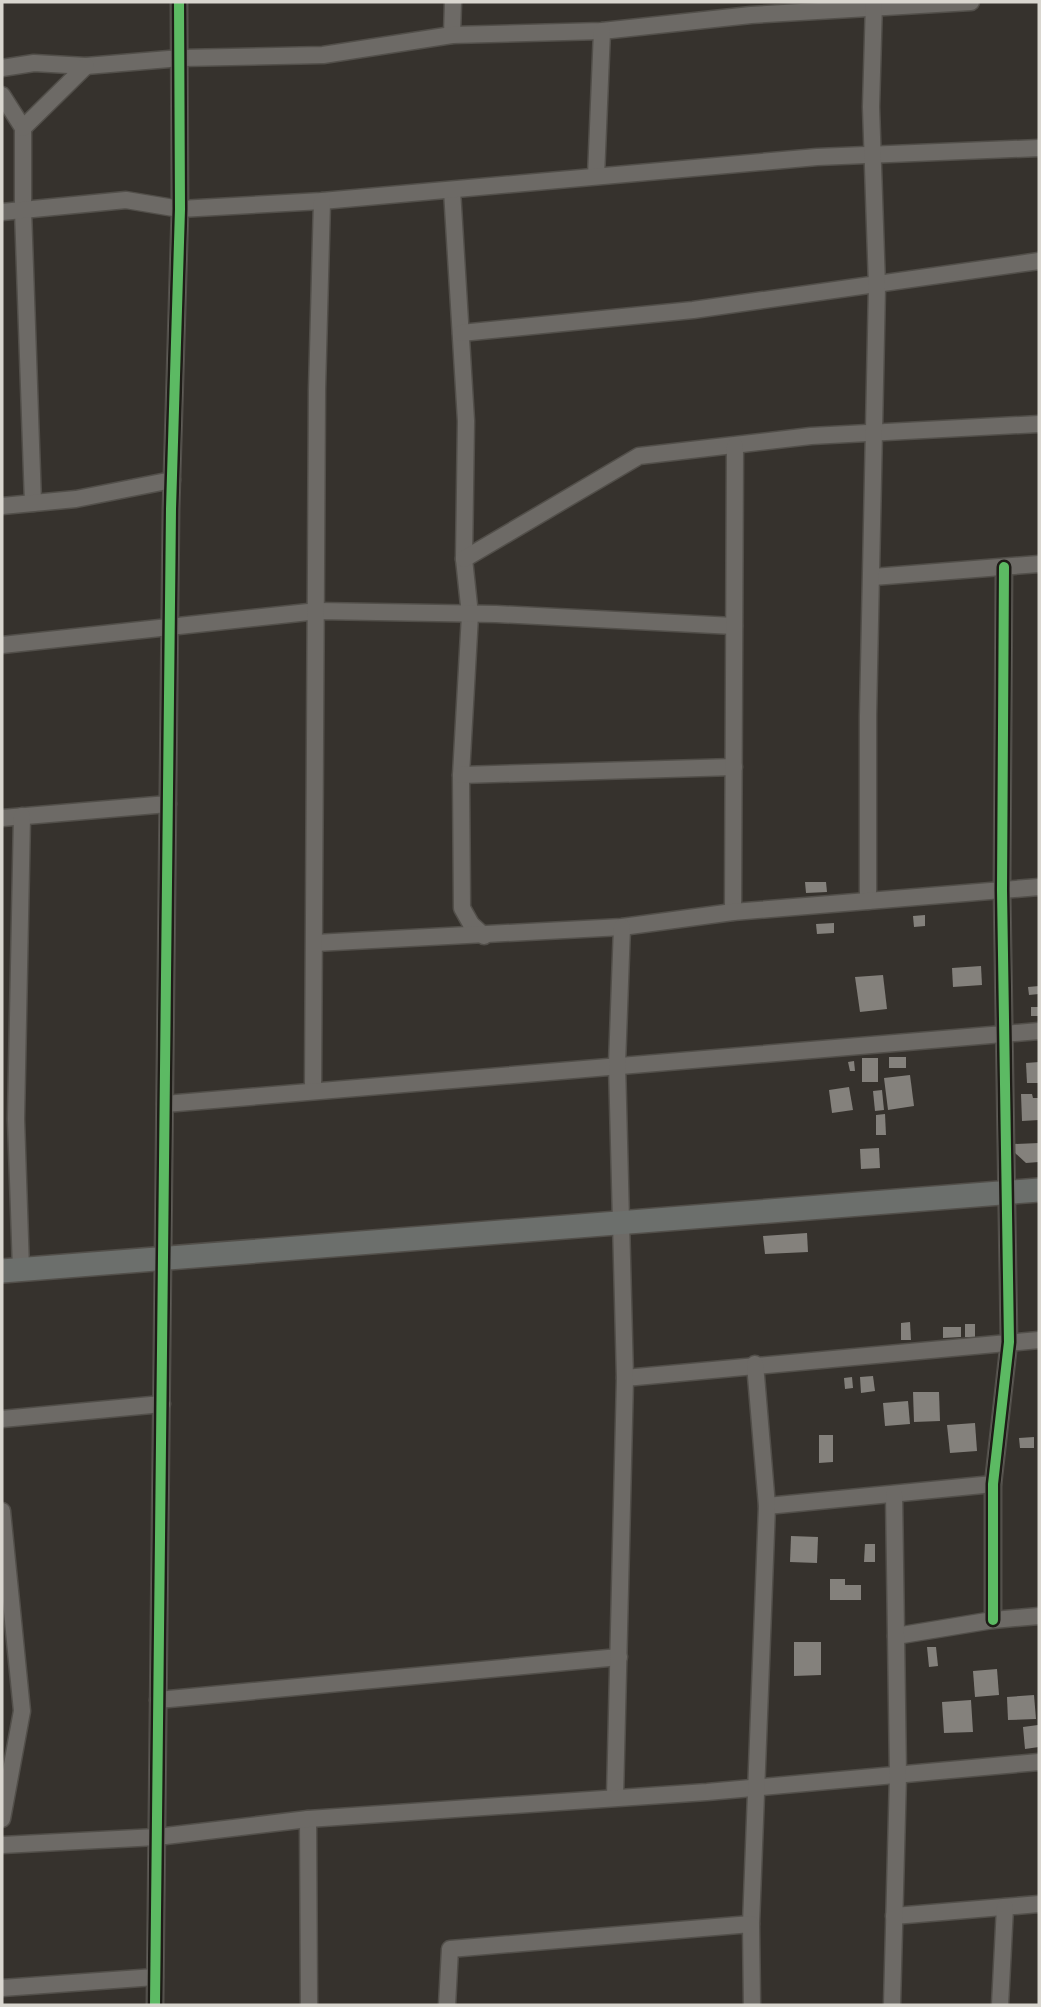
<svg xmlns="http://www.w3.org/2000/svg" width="1041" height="2007" font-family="'PT Sans Narrow',sans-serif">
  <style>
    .building { fill: #84817c }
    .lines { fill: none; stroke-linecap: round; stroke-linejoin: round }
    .street-casing { stroke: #524f4a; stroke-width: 19 }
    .secondary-casing { stroke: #524f4a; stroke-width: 26 }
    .street { stroke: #6d6a66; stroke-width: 16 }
    .secondary { stroke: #6c6f6c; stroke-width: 23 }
    .cycleway-casing { stroke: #1e1c17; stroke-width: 15 }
    .cycleway { stroke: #5cba63; stroke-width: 10 }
  </style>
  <rect width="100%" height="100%" fill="#36322d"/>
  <g class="building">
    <polygon points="805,882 826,882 827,892 806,893"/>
    <polygon points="925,915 925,926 914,927 913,916"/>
    <polygon points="834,923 834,933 817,934 816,924"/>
    <polygon points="981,966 982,985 953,987 952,968"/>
    <polygon points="883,975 887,1009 860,1012 855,977"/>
    <polygon points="1039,986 1039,994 1029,995 1028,987"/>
    <rect x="1031" y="1007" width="7" height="9"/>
    <rect x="889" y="1057" width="17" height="11"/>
    <rect x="862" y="1058" width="16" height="24"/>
    <polygon points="854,1061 855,1071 850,1071 848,1062"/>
    <polygon points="1039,1062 1039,1083 1027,1083 1026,1063"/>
    <polygon points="910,1075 914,1106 888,1110 884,1078"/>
    <polygon points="849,1087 853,1110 832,1113 829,1090"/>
    <polygon points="882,1090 884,1110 875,1111 873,1091"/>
    <polygon points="1021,1094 1032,1094 1033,1098 1039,1098 1039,1120 1022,1121"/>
    <polygon points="885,1114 886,1135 876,1135 876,1115"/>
    <polygon points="1039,1143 1039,1162 1026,1163 1014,1152 1014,1144"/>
    <polygon points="879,1148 880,1168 861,1169 860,1149"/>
    <polygon points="807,1233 808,1252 765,1254 763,1236"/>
    <polygon points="910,1322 911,1340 901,1340 901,1323"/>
    <rect x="965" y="1324" width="10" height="13"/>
    <polygon points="943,1327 961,1327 961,1337 943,1338"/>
    <polygon points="873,1376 875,1391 861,1393 860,1377"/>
    <polygon points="852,1377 853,1388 845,1389 844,1378"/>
    <polygon points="913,1392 939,1392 940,1421 914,1422"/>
    <polygon points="908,1401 910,1424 885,1426 883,1403"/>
    <polygon points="975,1423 977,1451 950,1453 947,1425"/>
    <polygon points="819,1435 833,1435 833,1462 819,1463"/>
    <polygon points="1034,1437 1034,1448 1020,1448 1019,1438"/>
    <polygon points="791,1536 818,1537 817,1563 790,1562"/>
    <polygon points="865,1544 875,1544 875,1562 864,1562"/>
    <polygon points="830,1579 845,1579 845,1585 861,1585 861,1600 830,1600"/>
    <polygon points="794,1642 821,1642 821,1675 794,1676"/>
    <polygon points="927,1647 936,1647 938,1666 929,1667"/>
    <polygon points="997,1669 999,1695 975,1697 973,1671"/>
    <polygon points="1034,1695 1036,1719 1008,1720 1007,1697"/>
    <polygon points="971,1700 973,1732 944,1733 942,1702"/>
    <polygon points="1038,1725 1039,1747 1025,1749 1023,1727"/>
  </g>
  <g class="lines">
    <defs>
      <g id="street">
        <polyline points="452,35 453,2"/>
        <polyline points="2,68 34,63 86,66 181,58 323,55 452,35 602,31 751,15 971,2"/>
        <polyline points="2,95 23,128 23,210 33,503"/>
        <polyline points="23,128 86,66"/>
        <polyline points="596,176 602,31"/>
        <polyline points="452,190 466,421 464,559 470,615 461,775 462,908 471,924 484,936"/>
        <polyline points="2,212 126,200 180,209 322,201 817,157 1039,148"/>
        <polyline points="461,333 693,310 1039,261"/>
        <polyline points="2,506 76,499 172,480"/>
        <polyline points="464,559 639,456 811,436 1039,424"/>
        <polyline points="873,577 1039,564"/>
        <polyline points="2,645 318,611 496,614 734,626"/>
        <polyline points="461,775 734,767"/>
        <polyline points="2,818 168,804"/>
        <polyline points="868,901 868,716 877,286 871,107 874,2"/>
        <polyline points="733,912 735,446"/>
        <polyline points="315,943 622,927 733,912 1039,887"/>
        <polyline points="313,1091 317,390 322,201"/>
        <polyline points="165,1104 1039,1031"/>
        <polyline points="21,1270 16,1119 22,816"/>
        <polyline points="625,1378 1039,1340"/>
        <polyline points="2,1419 162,1404"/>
        <polyline points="767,1506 993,1484"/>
        <polyline points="2,1511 22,1711 2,1819"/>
        <polyline points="993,1620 993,1484 1009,1342 1002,890 1004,567"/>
        <polyline points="896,1636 993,1620 1039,1616"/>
        <polyline points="158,1700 619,1657"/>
        <polyline points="615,1797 625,1378 617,1064 622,927"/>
        <polyline points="308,1819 309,2005"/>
        <polyline points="2,1845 157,1837 308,1819 707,1792 1039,1762"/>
        <polyline points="894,1916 1039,1904"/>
        <polyline points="751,1924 767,1506 755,1364"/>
        <polyline points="2,1988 155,1977"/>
        <polyline points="155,2005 171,509 180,209 179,2"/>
        <polyline points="447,2005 450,1949 751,1924 752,2005"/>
        <polyline points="892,2005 898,1775 894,1494"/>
        <polyline points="1000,2005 1005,1907"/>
      </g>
      <polyline id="secondary" points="2,1271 1039,1190"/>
    </defs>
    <use href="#street" class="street-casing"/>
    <use href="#secondary" class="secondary-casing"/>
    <use href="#street" class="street"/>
    <use href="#secondary" class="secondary"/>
    <defs>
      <g id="cycleway">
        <polyline points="993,1620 993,1484 1009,1342 1002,890 1004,567"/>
        <polyline points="155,2005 171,509 180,209 179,2"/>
      </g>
    </defs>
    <use href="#cycleway" class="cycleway-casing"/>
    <use href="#cycleway" class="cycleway"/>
  </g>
  <rect width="1041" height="2007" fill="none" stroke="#d9d6cf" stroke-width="7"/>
</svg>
